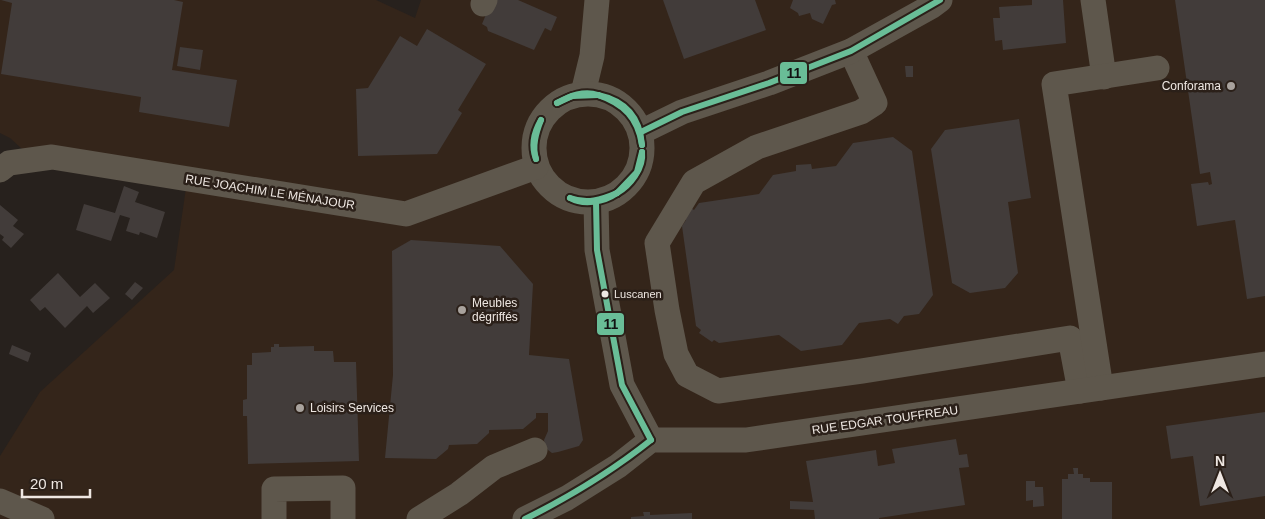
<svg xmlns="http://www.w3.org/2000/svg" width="1265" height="519" font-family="Helvetica,sans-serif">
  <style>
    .built { fill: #34251a }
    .building { fill: #423c3a }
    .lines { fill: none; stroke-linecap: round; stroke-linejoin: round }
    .minor { stroke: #5e574c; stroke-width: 25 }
    .bus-1-casing { stroke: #2b2019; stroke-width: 10 }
    .bus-1 { stroke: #69bd97; stroke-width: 6 }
    .poi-dot { fill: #a8a29d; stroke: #2b2019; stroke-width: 2 }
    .bus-dot { fill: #eee7e2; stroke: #2b2019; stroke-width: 2 }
    .labels { text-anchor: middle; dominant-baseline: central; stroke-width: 5; stroke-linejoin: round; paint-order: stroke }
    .bus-label { font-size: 11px; fill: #eee7e2; stroke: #2b2019; text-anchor: start }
    .poi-label { font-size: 12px; fill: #eee7e2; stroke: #2b2019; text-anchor: start }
    .street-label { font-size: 12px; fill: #eee7e2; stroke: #2b2019 }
    .line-badge { stroke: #2b2019; stroke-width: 2 }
    .pale-badge-label { font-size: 14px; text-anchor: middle; font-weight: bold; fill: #111 }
  </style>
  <rect width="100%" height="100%" fill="#27211d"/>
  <polygon class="built" points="0,0 376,0 415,18 421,0 1265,0 1265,519 0,519 0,456 40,392 174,270 186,188 43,168 10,138 0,133"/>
  <g class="building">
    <polygon points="1,0 174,0 183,2 172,70 237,80 229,127 139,112 141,97 1,74 12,3"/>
    <polygon points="492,0 518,0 557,17 551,31 545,28 534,50 488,31 487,27 482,24"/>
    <polygon points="663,0 755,0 766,30 684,59"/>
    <polygon points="793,0 835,0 836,4 832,5 823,24 812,19 810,13 799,16 798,13 790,8"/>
    <polygon points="1032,0 1063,0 1066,43 1003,50 1002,40 995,41 993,18 1000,18 999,7 1032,5"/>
    <polygon points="1175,0 1265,0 1265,296 1247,299 1235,220 1197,226 1191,184 1208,182 1209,185 1212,184 1210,172 1200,174"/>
    <polygon points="427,29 486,64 458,110 462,113 437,154 358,156 356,89 368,88 400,36 417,46"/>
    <polygon points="180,47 203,50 200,70 177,66"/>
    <polygon points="905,66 913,66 913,77 906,77"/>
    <polygon points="1019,119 1031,198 1008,202 1018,273 1005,288 970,293 952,283 931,149 945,130"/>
    <polygon points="893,137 912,151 933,295 919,314 904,316 898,324 890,319 859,323 842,345 801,351 779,335 719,343 714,340 712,342 699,333 701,330 696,326 682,226 686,220 684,218 691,208 694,210 699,203 759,194 773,175 796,171 796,165 811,164 812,169 836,166 853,143"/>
    <polygon points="124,186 139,192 135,202 165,212 157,238 140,232 139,235 126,231 130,218 120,215 111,241 76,230 84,204 115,213"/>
    <polygon points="0,205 18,220 13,226 24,234 11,248 2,240 4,237 0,234"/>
    <polygon points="411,240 500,246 533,284 529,355 569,359 583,440 579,446 558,452 552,453 548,450 545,446 544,440 548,431 548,413 536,413 536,418 523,429 489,430 489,433 477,444 449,445 448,449 436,459 385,458 393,375 392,251"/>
    <polygon points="58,273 80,297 95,283 110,298 93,313 87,306 65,328 45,307 40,311 30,300"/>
    <polygon points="135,282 143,288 132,300 125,294"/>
    <polygon points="274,344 279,344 279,347 314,346 314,351 333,351 334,362 356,362 359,461 248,464 247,416 243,416 243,400 247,399 247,365 252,365 252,353 271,352 271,347 274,347"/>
    <polygon points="12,345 31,353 28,362 9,354"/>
    <polygon points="1265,412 1265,496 1200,506 1193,456 1171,459 1166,426"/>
    <polygon points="956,439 959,455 967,454 969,467 959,468 965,505 879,518 879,519 815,519 814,510 790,509 790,501 813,502 806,461 876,450 878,466 895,463 892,449"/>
    <polygon points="1073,468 1078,468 1078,474 1083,474 1083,478 1090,478 1090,482 1112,482 1112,519 1062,519 1062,479 1068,479 1068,474 1074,474"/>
    <polygon points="1026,481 1035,481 1035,487 1043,487 1044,506 1033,507 1033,500 1026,501"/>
    <polygon points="643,512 650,512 650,515 692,513 692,519 631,519 631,517 644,516"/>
  </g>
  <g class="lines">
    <g class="minor">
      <polyline points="1093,0 1104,77"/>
      <polyline points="483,4 485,0"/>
      <polyline points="851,51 875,103 861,112 757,147 694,182 657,243 667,310 676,354 687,375 718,391 862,371 1070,338 1080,391"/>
      <polyline points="583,93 592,56 597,0"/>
      <circle cx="588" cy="148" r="54"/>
      <polyline points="641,132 682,112 769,83 851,51 932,6 940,0"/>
      <polyline points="0,170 9,163 52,157 406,214 536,167"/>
      <polyline points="596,202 597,250 622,385 651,440"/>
      <polyline points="1101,388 1054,84 1157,68"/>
      <polyline points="0,501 42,519"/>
      <polyline points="274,519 274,489 343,488 343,519"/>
      <polyline points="419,519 459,494 494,467 535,450"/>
      <polyline points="525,519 567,498 618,466 651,440 746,440 1265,364"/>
    </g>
    <defs>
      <g id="bus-1">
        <path d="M598,95C626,101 640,118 642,145"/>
        <path d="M598,95C624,104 638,118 642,145"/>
        <path d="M557,103C570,96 584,90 598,95"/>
        <polyline points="557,103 572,96 598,95"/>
        <polyline points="641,132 682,112 769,83 851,51 940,0"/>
        <path d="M536,159C531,146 534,132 541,120"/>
        <path d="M536,159C532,146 536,133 541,120"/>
        <polyline points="617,193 637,172 642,152"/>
        <path d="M617,193C630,186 644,168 642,152"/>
        <path d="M570,198C587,204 601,200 617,193"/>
        <path d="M570,198C584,206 604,202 617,193"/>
        <polyline points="596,202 597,250 622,385 651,440"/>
        <path d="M525,519C571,496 611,472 651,440"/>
      </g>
    </defs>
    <use href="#bus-1" class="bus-1-casing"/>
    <use href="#bus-1" class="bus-1"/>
  </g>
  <g class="poi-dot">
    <circle cx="1231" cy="86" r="5"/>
    <circle cx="462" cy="310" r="5"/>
    <circle cx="300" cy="408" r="5"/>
  </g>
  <circle class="bus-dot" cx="605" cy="294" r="4.5"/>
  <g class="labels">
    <g class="bus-label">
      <text x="614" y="294">Luscanen</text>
    </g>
    <g class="poi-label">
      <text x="1221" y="86" text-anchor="end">Conforama</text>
      <text x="472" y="303">Meubles<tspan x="472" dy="14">dégriffés</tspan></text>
      <text x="310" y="408">Loisirs Services</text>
    </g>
    <g class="street-label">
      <text transform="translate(270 192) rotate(9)">RUE JOACHIM LE MÉNAJOUR</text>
      <text transform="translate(885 420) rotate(-8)">RUE EDGAR TOUFFREAU</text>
    </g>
  </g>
  <g class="line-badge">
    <rect x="779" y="61" width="29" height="24" rx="5" fill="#69bd97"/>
    <rect x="596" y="312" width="29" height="24" rx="5" fill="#69bd97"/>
  </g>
  <g class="pale-badge-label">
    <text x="794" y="78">11</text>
    <text x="611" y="329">11</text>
  </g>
  <g transform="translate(1220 474)" stroke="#2b2019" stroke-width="4" paint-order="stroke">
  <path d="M0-4L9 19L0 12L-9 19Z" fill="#eee7e2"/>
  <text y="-8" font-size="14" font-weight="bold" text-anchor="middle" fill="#eee7e2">N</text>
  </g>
  <path d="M22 489v8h68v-8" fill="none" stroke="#eee7e2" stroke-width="2.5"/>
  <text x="30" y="489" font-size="15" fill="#eee7e2" stroke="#2b2019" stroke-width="4" paint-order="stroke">20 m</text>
</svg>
